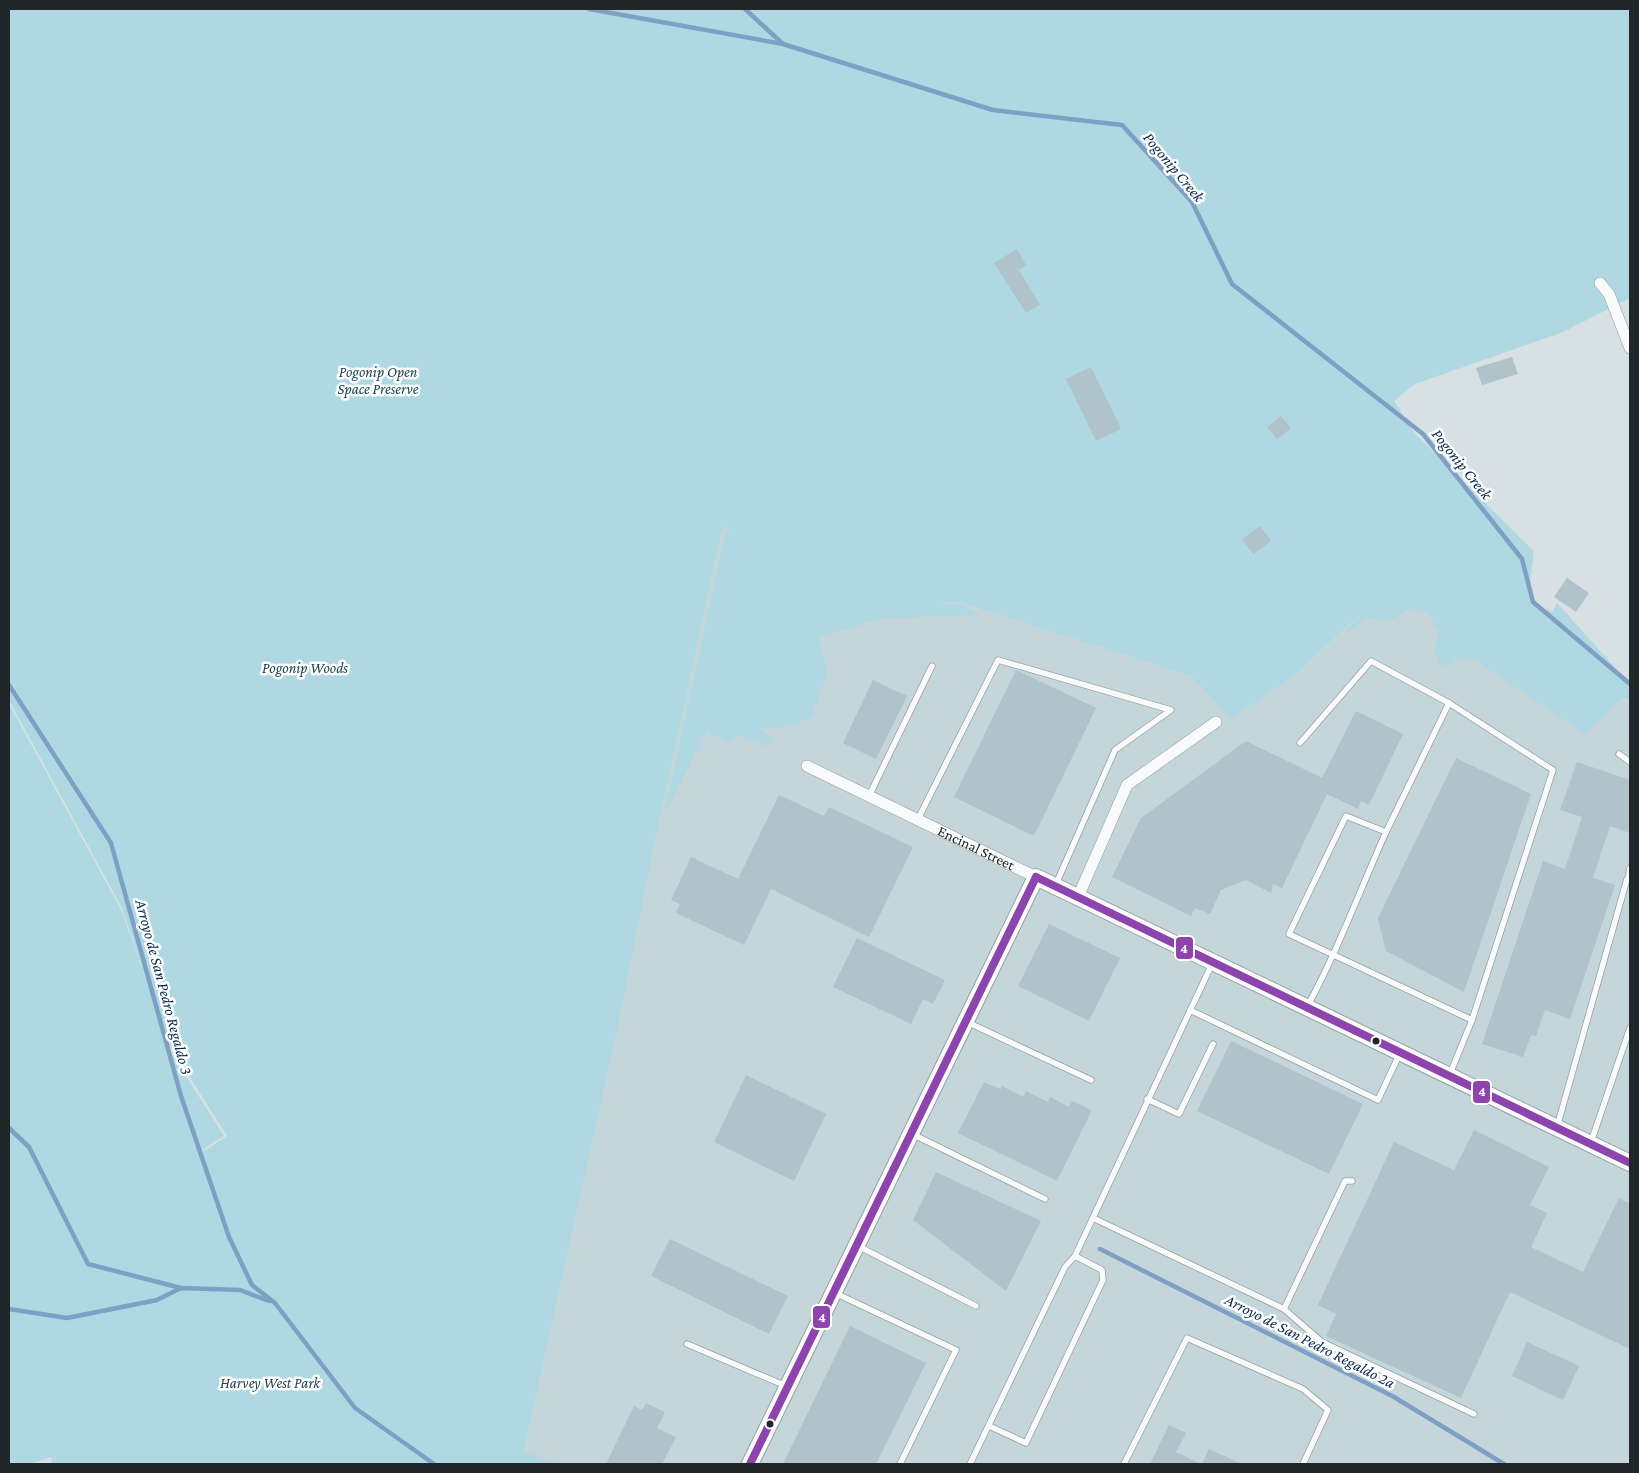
<svg xmlns="http://www.w3.org/2000/svg" width="1639" height="1473" font-family="'Crimson Pro',serif">
  <style>
    .built { fill: #c4d6da }
    .green { fill: #afd8e2; fill-rule: evenodd }
    .lines { fill: none; stroke-linecap: round; stroke-linejoin: round }
    .stream { stroke: #7fa0c5; stroke-width: 4.5 }
    .building { fill: #b0c2ca }
    .lane-casing { stroke: #989fa0; stroke-width: 7 }
    .street-casing { stroke: #989fa0; stroke-width: 12 }
    .secondary-casing { stroke: #989fa0; stroke-width: 18 }
    .lane { stroke: #f9fafb; stroke-width: 5.5 }
    .street { stroke: #f9fafb; stroke-width: 11 }
    .secondary { stroke: #f9fafb; stroke-width: 16 }
    .bus-1-casing { stroke: #fff; stroke-width: 11 }
    .bus-1 { stroke: #8e44ad; stroke-width: 8 }
    .bus-dot { fill: #212729; stroke: #fff; stroke-width: 2 }
    .labels { text-anchor: middle; dominant-baseline: central; stroke-width: 5; stroke-linejoin: round; paint-order: stroke }
    .park-label { font-size: 15px; font-style: italic; fill: #1c454f; stroke: #fff }
    .street-label { font-size: 15px; fill: #212729; stroke: #fff }
    .water-label { font-size: 16px; font-style: italic; fill: #092a4c; stroke: #fff }
    .line-badge { stroke: #fff; stroke-width: 2 }
    .badge-label { font-size: 14px; text-anchor: middle; font-weight: bold; fill: #fff }
  </style>
  <rect width="100%" height="100%" fill="#d7e0e2"/>
  <polygon class="built" points="723,527 1191,676 1231,719 1294,676 1366,610 1414,553 1553,658 1630,703 1630,1464 558,1464 524,1452 620,1018 655,841"/>
  <path class="green" d="M9,9H1630V298L1563,332L1415,384L1394,401L1414,433L1534,551L1529,589L1533,604L1552,612L1557,603L1623,676L1630,680V702L1623,698L1585,734L1478,662L1458,656L1452,665H1440L1434,651L1439,631L1429,614L1411,608L1389,621L1369,618L1345,633L1360,615L1294,676L1231,719L1191,676L959,602L934,603L962,605L980,615L882,618L818,638L828,671L811,718L785,728H759L774,739L767,746L738,735L730,743L707,732L664,815L726,530H732L723,527L655,841L620,1018L524,1451L559,1464H52L51,1457L29,1464H11L9,1461V704L121,910L148,984L122,908L9,700ZM169,1044L227,1136L203,1152L202,1150L224,1136L172,1054Z"/>
  <g class="lines">
    <g class="stream">
      <polyline points="589,9 783,44 993,110 1122,125 1192,202 1232,284 1423,434 1522,559 1533,602 1630,684"/>
      <polyline points="745,9 782,43"/>
      <polyline points="9,685 111,843 181,1096 229,1237 252,1285 275,1303 355,1408 434,1464"/>
      <polyline points="9,1128 29,1147 88,1264 181,1288"/>
      <polyline points="1100,1249 1394,1397 1504,1464"/>
      <polyline points="9,1309 67,1318 157,1300 181,1288 240,1290 269,1301"/>
    </g>
  </g>
  <g class="building">
    <polygon points="1017,249 1026,265 1019,270 1040,305 1026,313 994,263"/>
    <polygon points="1512,357 1518,374 1482,385 1476,368"/>
    <polygon points="1091,367 1121,429 1096,441 1066,379"/>
    <polygon points="1281,416 1291,428 1277,439 1267,427"/>
    <polygon points="1260,526 1271,541 1253,554 1242,539"/>
    <polygon points="1567,578 1589,593 1576,612 1554,597"/>
    <polygon points="1016,670 1096,708 1034,836 954,797"/>
    <polygon points="873,680 907,696 876,759 843,743"/>
    <polygon points="1356,711 1403,734 1369,805 1361,801 1358,809 1327,794 1282,888 1273,884 1271,893 1246,880 1221,890 1210,914 1195,908 1191,916 1112,877 1141,818 1246,741 1322,778"/>
    <polygon points="1456,758 1531,794 1464,992 1386,951 1378,918"/>
    <polygon points="1577,762 1630,780 1630,833 1610,826 1593,878 1615,885 1570,1019 1545,1010 1536,1036 1531,1035 1523,1057 1482,1044 1543,861 1565,869 1582,817 1560,810"/>
    <polygon points="779,795 824,816 829,807 913,847 869,937 771,889 744,945 676,913 680,904 671,900 691,857 738,879"/>
    <polygon points="1049,924 1120,958 1089,1021 1018,986"/>
    <polygon points="857,938 945,980 933,1004 923,999 911,1024 833,987"/>
    <polygon points="1231,1041 1363,1104 1329,1174 1197,1111"/>
    <polygon points="746,1075 826,1114 794,1181 714,1142"/>
    <polygon points="984,1082 1000,1089 1002,1086 1023,1097 1026,1091 1048,1102 1050,1097 1069,1107 1072,1101 1092,1110 1057,1181 958,1133"/>
    <polygon points="1474,1130 1549,1167 1530,1205 1547,1213 1531,1247 1583,1272 1619,1198 1630,1204 1630,1349 1510,1292 1461,1398 1326,1336 1336,1314 1318,1305 1394,1142 1454,1170"/>
    <polygon points="936,1172 1041,1221 1006,1291 913,1220"/>
    <polygon points="670,1239 788,1296 769,1334 651,1276"/>
    <polygon points="850,1326 926,1363 876,1464 783,1464"/>
    <polygon points="1527,1342 1579,1366 1563,1400 1512,1376"/>
    <polygon points="646,1403 665,1412 657,1428 676,1437 662,1464 606,1464 634,1406 642,1410"/>
    <polygon points="1169,1425 1186,1433 1176,1452 1201,1464 1150,1464"/>
    <polygon points="1209,1449 1242,1464 1202,1464"/>
  </g>
  <g class="lines">
    <defs>
      <g id="lane">
        <polyline points="1300,743 1371,661 1449,703 1386,832"/>
        <polyline points="1619,754 1630,762"/>
        <polyline points="869,796 932,666"/>
        <polyline points="918,819 998,660 1171,710 1115,750 1056,884"/>
        <polyline points="1628,880 1630,868"/>
        <path d="M1308,1005C1338,950 1360,890 1386,832L1346,816L1289,934L1472,1020L1553,770L1449,703"/>
        <polyline points="1190,1010 1378,1100 1400,1053"/>
        <polyline points="967,1022 1091,1080"/>
        <polyline points="1450,1074 1472,1020"/>
        <polyline points="1147,1099 1179,1114 1213,1044"/>
        <polyline points="1557,1127 1627,879"/>
        <polyline points="912,1134 1045,1199"/>
        <polyline points="1591,1142 1630,1028"/>
        <polyline points="1093,1218 1284,1309 1322,1342 1474,1414"/>
        <polyline points="858,1246 976,1306"/>
        <polyline points="1075,1256 1212,964"/>
        <polyline points="835,1293 956,1350 900,1464"/>
        <polyline points="1284,1309 1345,1181 1352,1181"/>
        <polyline points="687,1344 786,1386"/>
        <polyline points="970,1464 1065,1267 1075,1256 1102,1270 1103,1280 1026,1443 989,1426"/>
        <polyline points="1124,1464 1187,1338 1303,1389 1328,1410 1303,1464"/>
      </g>
      <g id="street">
        <polyline points="1600,283 1609,294 1630,348"/>
        <path id="s1" d="M807,766L1036,877"/>
        <polyline points="1078,897 1127,785 1216,722"/>
      </g>
      <polyline id="secondary" points="750,1464 1036,877 1630,1163"/>
    </defs>
    <use href="#lane" class="lane-casing"/>
    <use href="#street" class="street-casing"/>
    <use href="#secondary" class="secondary-casing"/>
    <use href="#lane" class="lane"/>
    <use href="#street" class="street"/>
    <use href="#secondary" class="secondary"/>
    <defs>
      <g id="bus-1">
        <polyline points="1036,877 1630,1163"/>
        <polyline points="750,1464 1036,877"/>
      </g>
    </defs>
    <use href="#bus-1" class="bus-1-casing"/>
    <use href="#bus-1" class="bus-1"/>
  </g>
  <g class="bus-dot">
    <circle cx="1376" cy="1041" r="4.5"/>
    <circle cx="770" cy="1424" r="4.5"/>
  </g>
  <g class="labels">
    <g class="park-label">
      <text x="378" y="372">Pogonip Open<tspan x="378" dy="17">Space Preserve</tspan></text>
      <text x="305" y="668">Pogonip Woods</text>
      <text x="270" y="1383">Harvey West Park</text>
    </g>
    <g class="street-label">
      <text stroke="none"><textPath href="#s1" startOffset="188">Encinal Street</textPath></text>
    </g>
    <g class="water-label">
      <text transform="translate(1174 167) rotate(50)">Pogonip Creek</text>
      <text transform="translate(1462 464) rotate(51)">Pogonip Creek</text>
      <text transform="translate(164 987) rotate(75)">Arroyo de San Pedro Regaldo 3</text>
      <text transform="translate(1310 1341) rotate(27)">Arroyo de San Pedro Regaldo 2a</text>
    </g>
  </g>
  <g class="line-badge">
    <rect x="1175" y="936" width="19" height="24" rx="5" fill="#8e44ad"/>
    <rect x="1472" y="1080" width="19" height="24" rx="5" fill="#8e44ad"/>
    <rect x="812" y="1305" width="19" height="24" rx="5" fill="#8e44ad"/>
  </g>
  <g class="badge-label">
    <text x="1184" y="953">4</text>
    <text x="1482" y="1096">4</text>
    <text x="822" y="1322">4</text>
  </g>
  <rect width="1639" height="1473" fill="none" stroke="#212729" stroke-width="20"/>
</svg>
